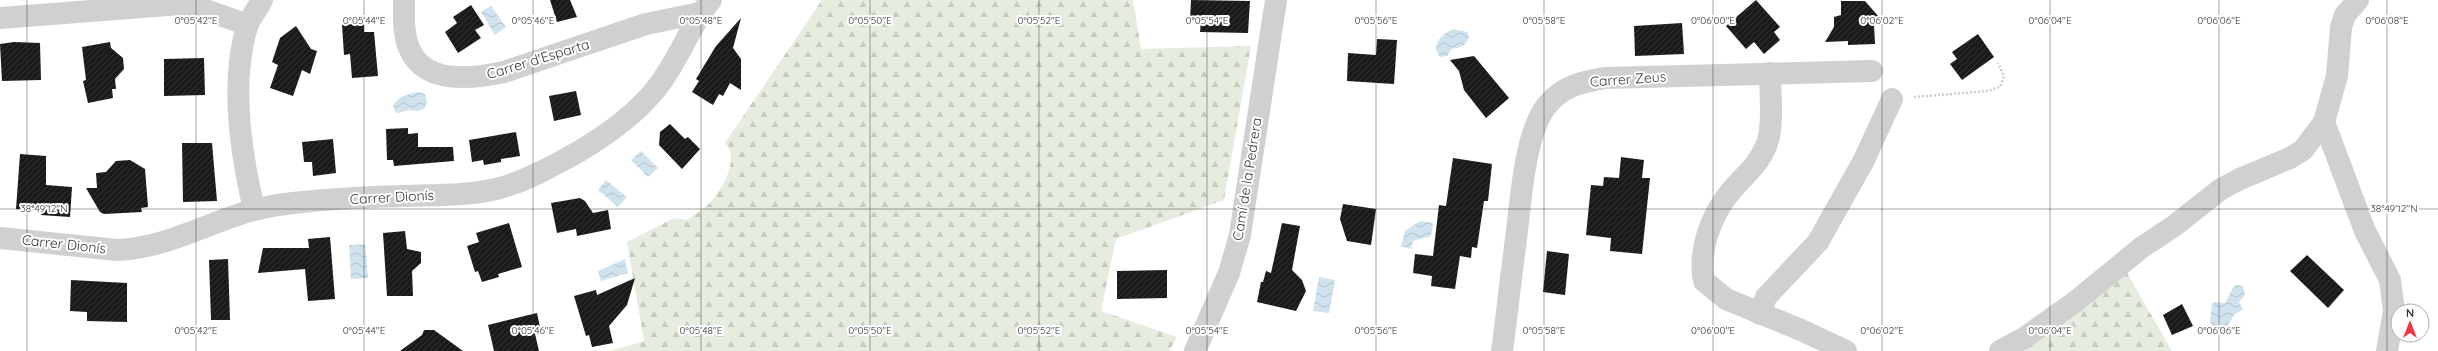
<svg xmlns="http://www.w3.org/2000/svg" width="2438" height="351" font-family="Quicksand,sans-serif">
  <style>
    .forest { fill: url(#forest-firs) }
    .water { fill: url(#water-waves) }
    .building { fill: url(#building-hatch) }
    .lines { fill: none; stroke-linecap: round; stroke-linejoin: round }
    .path { stroke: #cdcdcd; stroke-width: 2.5; stroke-dasharray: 2 2; stroke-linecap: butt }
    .minor { stroke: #d0d0d0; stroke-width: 22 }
    .ticks { fill: none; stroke: #333; stroke-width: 1; stroke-opacity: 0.45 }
    .labels { text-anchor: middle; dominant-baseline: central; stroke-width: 4; stroke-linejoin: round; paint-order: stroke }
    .street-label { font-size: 14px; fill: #333; stroke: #fff }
    .ticks-label { font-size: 10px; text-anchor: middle; fill: #333; stroke: #fff; stroke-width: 4; stroke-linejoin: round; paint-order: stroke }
  </style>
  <defs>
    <pattern id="forest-firs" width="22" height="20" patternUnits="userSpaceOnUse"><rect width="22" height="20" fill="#e6ecdf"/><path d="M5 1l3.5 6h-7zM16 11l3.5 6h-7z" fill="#c6cbc0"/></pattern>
    <pattern id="water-waves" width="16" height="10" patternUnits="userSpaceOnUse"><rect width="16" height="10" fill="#cfe2ee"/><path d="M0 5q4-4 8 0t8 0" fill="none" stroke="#b2c2cd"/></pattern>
    <pattern id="building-hatch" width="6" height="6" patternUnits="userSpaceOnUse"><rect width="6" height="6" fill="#1a1a1a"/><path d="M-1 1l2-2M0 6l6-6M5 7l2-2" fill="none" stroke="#333"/></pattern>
  </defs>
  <rect width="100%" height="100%" fill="#fff"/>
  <g class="forest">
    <path d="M822,0H1133L1141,49L1251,46L1224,200L1116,239L1101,311L1177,337L1169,351H611L644,341L627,242L674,218L687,220C694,215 702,210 708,205C721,191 741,159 725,143Z"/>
    <polygon points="2127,273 2172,351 2019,351"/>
  </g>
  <g class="water">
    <polygon points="491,6 506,27 495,35 481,12"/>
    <path d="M1454,29L1467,32L1469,37C1465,47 1461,47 1452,49L1447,56L1440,57L1436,50C1436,39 1444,33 1454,29Z"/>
    <path d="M418,92L425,94L427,102L424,109L418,111L409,110L398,113L395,112L393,106C398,96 408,94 418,92Z"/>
    <polygon points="641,151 658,168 648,177 631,160"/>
    <polygon points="606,180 627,197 618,207 598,190"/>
    <polygon points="1420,221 1433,223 1431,236 1413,241 1411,249 1401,246 1405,231"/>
    <polygon points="365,244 368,278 351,279 349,245"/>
    <polygon points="625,259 628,273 601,281 598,271"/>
    <polygon points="1319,277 1335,280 1329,313 1313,311"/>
    <polygon points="2238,285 2243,286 2245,295 2239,302 2243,309 2234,315 2227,327 2215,330 2210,322 2212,304 2215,302 2225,303 2234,286"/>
  </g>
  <g class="building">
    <polygon points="550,0 570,0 577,17 557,22"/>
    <polygon points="1191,0 1250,1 1248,33 1200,32 1201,20 1190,20"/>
    <polygon points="1756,0 1780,27 1774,32 1780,40 1764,54 1754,42 1746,49 1726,26"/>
    <polygon points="1841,1 1865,1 1885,24 1874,25 1875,44 1848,45 1848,41 1825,42 1834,27 1834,17 1841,15"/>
    <polygon points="471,5 484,25 475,30 481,38 458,53 445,32 457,23 453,17"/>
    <polygon points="741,18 733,48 741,59 741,90 730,83 723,96 719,94 713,105 692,92 699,81 696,79 716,46"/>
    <polygon points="364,23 364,32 374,32 378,76 352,78 350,54 344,55 342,25"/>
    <polygon points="1682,23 1684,54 1635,56 1634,26"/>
    <polygon points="296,26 311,49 317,51 310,74 302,70 293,96 270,88 278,65 272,62 280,38"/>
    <polygon points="1978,34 1994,57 1962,80 1950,64 1957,59 1952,52"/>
    <polygon points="1377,39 1397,40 1394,84 1347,81 1348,53 1376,55"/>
    <polygon points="14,42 40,43 41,80 2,81 0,44"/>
    <polygon points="110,42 111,48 123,58 124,69 115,79 116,89 112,89 113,98 88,103 83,81 86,80 82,47"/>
    <polygon points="1474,56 1509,98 1486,118 1464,90 1459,71 1450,60"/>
    <polygon points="204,58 205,95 164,96 164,59"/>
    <polygon points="576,91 581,115 554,121 549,96"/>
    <polygon points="670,124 685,139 688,137 700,149 682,169 659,145 660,132"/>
    <polygon points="408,128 408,134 418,133 418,147 453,147 454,161 394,166 393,160 387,160 386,129"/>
    <polygon points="516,132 520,156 501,159 501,162 484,165 483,160 472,162 469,140"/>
    <polygon points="333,139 336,173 313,176 312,162 304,162 302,142"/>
    <polygon points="182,143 212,143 217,201 183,202"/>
    <polygon points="20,154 46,156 46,185 72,187 70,217 41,215 42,211 16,209"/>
    <polygon points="1621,157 1644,160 1642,178 1650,178 1642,254 1610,251 1611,238 1586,235 1591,185 1603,186 1604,177 1619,178"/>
    <polygon points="1453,158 1492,164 1488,201 1484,201 1477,248 1472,247 1471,258 1460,256 1455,289 1431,286 1432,276 1413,273 1415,254 1433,256 1439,205 1446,206"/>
    <polygon points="130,160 145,169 148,207 141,208 142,212 104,214 100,212 86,188 97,188 96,173 106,172 116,161"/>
    <polygon points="580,198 585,201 593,213 608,210 611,229 577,236 576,229 557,233 551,203"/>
    <polygon points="1343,204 1376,209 1371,245 1347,241 1340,219"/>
    <polygon points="509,223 522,267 498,274 499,277 482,282 478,271 475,272 467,246 479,242 476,233"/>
    <polygon points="1282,223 1300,226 1292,270 1302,280 1306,291 1296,311 1257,302 1261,282 1263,282 1266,271 1271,273"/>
    <polygon points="405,231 407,249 421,252 421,263 412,271 413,296 387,296 383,233"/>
    <polygon points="330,237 335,299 308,301 305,269 258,273 263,248 309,248 308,239"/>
    <polygon points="1547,251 1569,254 1565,295 1543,292"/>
    <polygon points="2307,255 2344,290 2328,308 2290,271"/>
    <polygon points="228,259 230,320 211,320 209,260"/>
    <polygon points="1167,270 1167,298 1117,299 1117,271"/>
    <polygon points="635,278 627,305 609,326 613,343 592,347 589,335 586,336 574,296 596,290 597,295"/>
    <polygon points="71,280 127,283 127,322 87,321 87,312 70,311"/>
    <polygon points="2182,304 2193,326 2172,335 2163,315"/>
    <polygon points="537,313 541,332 535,334 539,351 494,351 488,325"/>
    <polygon points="424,330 434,330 463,351 400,351 422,335"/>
  </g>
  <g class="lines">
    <polyline class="path" points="1914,97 1988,91 2000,87 2004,76 1998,63"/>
    <g class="minor">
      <path d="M404,0C404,16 403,33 409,48C424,85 472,79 504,72L646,24L700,13"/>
      <polyline points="2358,0 2345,15 2341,27 2337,76 2324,122 2365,231 2390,280 2394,311 2387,351"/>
      <polyline points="0,18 181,4 197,7 248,25"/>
      <path d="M1770,73C1770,93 1774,128 1766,146C1759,164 1744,176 1731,191C1711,215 1698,250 1704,281L1726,299L1801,330L1846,351"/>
      <path d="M254,209C241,154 230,82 247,27C250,17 258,9 262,0"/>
      <path d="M0,238L117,250C178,247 221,213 278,205C320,199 363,197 405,196C437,195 469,196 500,188C528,180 553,166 578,152C605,136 635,115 655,90C678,63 688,28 711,0"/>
      <polyline points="1760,314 1766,297 1818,242 1864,160 1892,99"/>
      <polyline points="1195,351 1229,273 1240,235 1276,0"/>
      <path d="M1502,351C1507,314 1511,276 1516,239C1521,203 1524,128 1550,102C1565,85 1583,82 1604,78L1872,71"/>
      <polyline points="2000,351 2024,338 2075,302 2141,248 2174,226 2221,189 2240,179 2290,158 2303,150 2324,122"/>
    </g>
  </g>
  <path class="ticks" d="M27,0V351M196,0V351M364,0V351M533,0V351M701,0V351M870,0V351M1039,0V351M1207,0V351M1376,0V351M1544,0V351M1713,0V351M1882,0V351M2050,0V351M2219,0V351M2387,0V351M0,209H2438"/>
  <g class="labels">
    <g class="street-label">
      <text transform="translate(538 59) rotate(-17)">Carrer d'Esparta</text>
      <text transform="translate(1628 79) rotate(-4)">Carrer Zeus</text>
      <text transform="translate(1247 179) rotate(-81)">Camí de la Pedrera</text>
      <text transform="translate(392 197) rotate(-3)">Carrer Dionís</text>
      <text transform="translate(64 244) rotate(6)">Carrer Dionís</text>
    </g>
  </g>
  <g class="ticks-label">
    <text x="196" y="24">0°05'42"E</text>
    <text x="364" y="24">0°05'44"E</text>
    <text x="533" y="24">0°05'46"E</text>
    <text x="701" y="24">0°05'48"E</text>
    <text x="870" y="24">0°05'50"E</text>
    <text x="1039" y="24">0°05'52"E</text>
    <text x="1207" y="24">0°05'54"E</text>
    <text x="1376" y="24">0°05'56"E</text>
    <text x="1544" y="24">0°05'58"E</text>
    <text x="1713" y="24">0°06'00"E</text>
    <text x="1882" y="24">0°06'02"E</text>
    <text x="2050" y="24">0°06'04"E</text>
    <text x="2219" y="24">0°06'06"E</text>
    <text x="2387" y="24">0°06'08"E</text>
    <text x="44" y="212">38°49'12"N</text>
    <text x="2394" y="212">38°49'12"N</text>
    <text x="196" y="334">0°05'42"E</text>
    <text x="364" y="334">0°05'44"E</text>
    <text x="533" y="334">0°05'46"E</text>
    <text x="701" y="334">0°05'48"E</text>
    <text x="870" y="334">0°05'50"E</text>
    <text x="1039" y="334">0°05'52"E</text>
    <text x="1207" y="334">0°05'54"E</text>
    <text x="1376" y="334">0°05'56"E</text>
    <text x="1544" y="334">0°05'58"E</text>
    <text x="1713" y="334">0°06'00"E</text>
    <text x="1882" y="334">0°06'02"E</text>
    <text x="2050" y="334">0°06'04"E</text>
    <text x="2219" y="334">0°06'06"E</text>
  </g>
  <g transform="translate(2410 323)"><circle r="19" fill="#ffffff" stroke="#adadad"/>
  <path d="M0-3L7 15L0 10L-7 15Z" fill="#e63946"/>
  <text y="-6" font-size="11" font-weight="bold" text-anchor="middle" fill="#333333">N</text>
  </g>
</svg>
